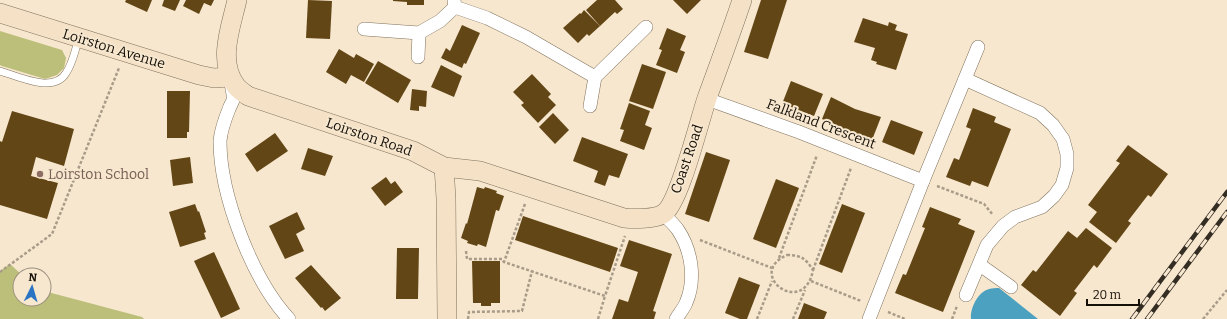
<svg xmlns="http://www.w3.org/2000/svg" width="1227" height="319" font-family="Bitter,serif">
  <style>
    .green { fill: #bcbf79 }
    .water { fill: #4ba1bf }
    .building { fill: #624615 }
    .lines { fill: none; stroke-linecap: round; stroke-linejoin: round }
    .lane-casing { stroke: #80725d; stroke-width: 8 }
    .street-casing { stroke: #80725d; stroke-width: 14 }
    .secondary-casing { stroke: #80725d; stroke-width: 20 }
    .path { stroke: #a89c89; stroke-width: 2.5; stroke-dasharray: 3 2; stroke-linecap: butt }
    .lane { stroke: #fff; stroke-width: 7 }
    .street { stroke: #fff; stroke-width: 13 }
    .secondary { stroke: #f4e1c6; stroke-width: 19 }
    .rail-casing { stroke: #342d23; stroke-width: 4.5 }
    .rail { stroke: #f7e7cf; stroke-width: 3; stroke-dasharray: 9; stroke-linecap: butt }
    .education-dot { fill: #8d6e63; stroke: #f7e7cf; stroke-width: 1.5 }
    .labels { text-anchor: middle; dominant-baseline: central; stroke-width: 4; stroke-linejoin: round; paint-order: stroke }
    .street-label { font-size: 14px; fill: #140f07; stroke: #f7e7cf }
    .education-label { font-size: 14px; fill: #785e54; stroke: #f7e7cf; text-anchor: start }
  </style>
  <rect width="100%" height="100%" fill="#f7e7cf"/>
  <g class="green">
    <polygon points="0,31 62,50 66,58 64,68 57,75 45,79 2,66 0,65"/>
    <polygon points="10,264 22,275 20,275 20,299 44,299 44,291 142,317 144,319 0,319 0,271"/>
  </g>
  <path class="water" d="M999,288L1038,319H971C970,308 978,292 989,289C992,288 996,288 999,288Z"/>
  <g class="building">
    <polygon points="126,0 152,0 147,12 125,2"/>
    <polygon points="164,0 180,0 175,11 162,6"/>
    <polygon points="186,0 214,0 211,6 204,3 199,14 183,6"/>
    <polygon points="308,0 332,1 330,39 306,38"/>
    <polygon points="393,0 424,0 424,5 407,5 407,2 393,1"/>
    <polygon points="597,0 615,0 623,9 617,14 615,12 600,26 586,10"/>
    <polygon points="673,0 701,0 687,14"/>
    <polygon points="761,0 787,0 768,59 744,52"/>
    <polygon points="584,10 600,26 589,36 587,34 578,43 563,28 580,13 581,14"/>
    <polygon points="863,18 888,26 889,22 897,25 895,30 908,34 896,70 876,64 877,62 871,60 875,48 854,42"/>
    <polygon points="462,25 480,33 466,64 464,63 462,68 441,58 446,48 450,51"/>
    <polygon points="667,28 686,36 680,50 685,52 677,73 656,65 662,50 659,49"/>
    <polygon points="339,49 354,58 356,54 374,64 364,82 351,75 346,84 326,72"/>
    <polygon points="378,61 411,80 398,103 365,83"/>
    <polygon points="642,64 666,72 653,109 629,101"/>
    <polygon points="441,65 462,76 454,97 431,87"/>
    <polygon points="532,74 551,94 548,97 556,105 538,123 521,105 524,103 513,92"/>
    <polygon points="791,81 823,94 814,116 782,104"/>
    <polygon points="412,89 427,91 426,107 419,106 419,111 410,110"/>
    <polygon points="167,91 190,91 189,132 187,132 187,138 167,138"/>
    <polygon points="831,97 855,109 881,117 872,140 859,134 858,137 834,127 835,125 822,119"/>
    <polygon points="629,103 650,111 645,125 652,128 644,150 620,141 624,130 620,129"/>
    <polygon points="973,108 996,117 994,122 1011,129 988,187 972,181 970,186 946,177 954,158 959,160 971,129 966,127"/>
    <polygon points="12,111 74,129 64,166 36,157 31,176 58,183 47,219 0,205 0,141 2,142"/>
    <polygon points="553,113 569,130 555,144 539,127"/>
    <polygon points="891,120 923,132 914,155 882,142"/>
    <polygon points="275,133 288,151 257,172 245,154"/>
    <polygon points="582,137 628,154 619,178 609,175 605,186 594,182 598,171 573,161"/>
    <polygon points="1128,145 1168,174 1151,197 1148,195 1128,221 1131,223 1116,243 1089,222 1097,212 1088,205 1120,163 1116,161"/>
    <polygon points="308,148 333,156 325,176 301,169"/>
    <polygon points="706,152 730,160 709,222 685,214"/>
    <polygon points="190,157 193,183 173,186 170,160"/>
    <polygon points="386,177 391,184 395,181 403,192 385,206 371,188"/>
    <polygon points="776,179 799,188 776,248 753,239"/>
    <polygon points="477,187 484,189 485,187 497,191 496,193 504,196 499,211 496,210 486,247 478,244 477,246 467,243 468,241 461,238 466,223 467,224"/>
    <polygon points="195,204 198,212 199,211 206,232 204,233 206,239 180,247 169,212"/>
    <polygon points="842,204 865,213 842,273 819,264"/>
    <polygon points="930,207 961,219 958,224 975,231 943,312 895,293 903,274 906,275 925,228 922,227"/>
    <polygon points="297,212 305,229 296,234 304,251 285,259 269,226"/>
    <polygon points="523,216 618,248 610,272 515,240"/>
    <polygon points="1086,228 1112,248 1097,268 1094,265 1074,291 1077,293 1060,316 1021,285 1033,270 1036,272 1068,231 1077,238"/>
    <polygon points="629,240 672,254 653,311 656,312 654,319 612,319 619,299 628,302 638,272 620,266"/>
    <polygon points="397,248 419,248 418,299 396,299"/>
    <polygon points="214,252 240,309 221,318 194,261"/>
    <polygon points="472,261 500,261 500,303 491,303 491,306 481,306 481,303 473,303"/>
    <polygon points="311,265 341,298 325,311 322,307 321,308 295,278"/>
    <polygon points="739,277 760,285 747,319 740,319 725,313"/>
    <polygon points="804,303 827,312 824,319 798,319"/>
  </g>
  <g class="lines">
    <defs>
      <path id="lane" d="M0,71C17,76 54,94 66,73C73,63 75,50 79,38"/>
      <g id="street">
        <polyline points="454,0 455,7 487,18 526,37 595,77"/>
        <polyline points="364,29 419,33 440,21 455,7"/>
        <polyline points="418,57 419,33"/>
        <path d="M230,79C231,85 234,94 233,100C232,103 230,106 229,109C225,119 221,129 220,141C220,195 252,279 289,319"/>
        <polyline points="965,79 1040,113 1053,125 1063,139 1067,154 1067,168 1062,185 1054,196 1042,207 1015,217 1003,226 987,245 966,295"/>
        <polyline points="707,99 799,132 923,181"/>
        <polyline points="590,106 595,77 646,27"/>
        <path d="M663,214C668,219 674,224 678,230C692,251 696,280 686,303C684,308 679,314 676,319"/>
        <polyline points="980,265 1011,287"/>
        <polyline points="869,319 923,181 978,47"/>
      </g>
      <g id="secondary">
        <path d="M237,0C231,27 217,61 236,86C239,90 244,93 248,96L413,151L444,167L480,171L624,218C634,219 655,219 663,214C679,205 700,118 707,98C719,65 731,33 742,0"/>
        <polyline points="0,13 199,75 214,78 230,77"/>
        <polyline points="444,167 446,198 447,319"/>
      </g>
    </defs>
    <use href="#lane" class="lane-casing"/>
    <use href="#street" class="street-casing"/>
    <use href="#secondary" class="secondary-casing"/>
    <g class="path">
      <polyline points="937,186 984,204 993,215"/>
      <polyline points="525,204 504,262 605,296 625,236"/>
      <polyline points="700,240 772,268"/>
      <polyline points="466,251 467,259 502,259 504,262"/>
      <path d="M787,255C801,255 805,258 813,270C804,319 744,274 787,255Z"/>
      <polyline points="779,258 817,155"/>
      <polyline points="813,270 851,168"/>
      <polyline points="0,272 52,234 119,68"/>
      <polyline points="811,281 861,301"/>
      <polyline points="888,312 905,319"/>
      <polyline points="468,319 469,312 522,311 532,271"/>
      <polyline points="598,319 605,296"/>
      <polyline points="757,319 772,281"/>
      <polyline points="793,319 805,290"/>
      <polyline points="952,319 957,306"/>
      <polyline points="1203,319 1227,290"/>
    </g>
    <use href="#lane" class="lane"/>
    <use href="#street" class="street"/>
    <use href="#secondary" class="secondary"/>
    <defs>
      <g id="rail">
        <polyline points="1132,319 1227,192"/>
        <polyline points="1147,319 1227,212"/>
      </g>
    </defs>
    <use href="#rail" class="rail-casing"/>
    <use href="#rail" class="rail"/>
  </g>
  <circle class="education-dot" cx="40" cy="174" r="4"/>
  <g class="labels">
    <g class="street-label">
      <text transform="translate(114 49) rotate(17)">Loirston Avenue</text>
      <text transform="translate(821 124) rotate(21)">Falkland Crescent</text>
      <text transform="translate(369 137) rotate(19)">Loirston Road</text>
      <text transform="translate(687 159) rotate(-71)">Coast Road</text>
    </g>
    <g class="education-label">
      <text x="48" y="174">Loirston School</text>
    </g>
  </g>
  <g transform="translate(32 287) rotate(5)"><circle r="19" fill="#f7e7cf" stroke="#9c917f"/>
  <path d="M0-3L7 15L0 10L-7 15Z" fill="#2b73c3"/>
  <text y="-6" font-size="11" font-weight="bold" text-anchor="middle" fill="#140f07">N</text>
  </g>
  <path d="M1087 299v6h52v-6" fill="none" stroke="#140f07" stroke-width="2"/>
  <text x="1093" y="299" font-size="12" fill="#140f07" stroke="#f7e7cf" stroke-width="3" paint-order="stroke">20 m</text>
</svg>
